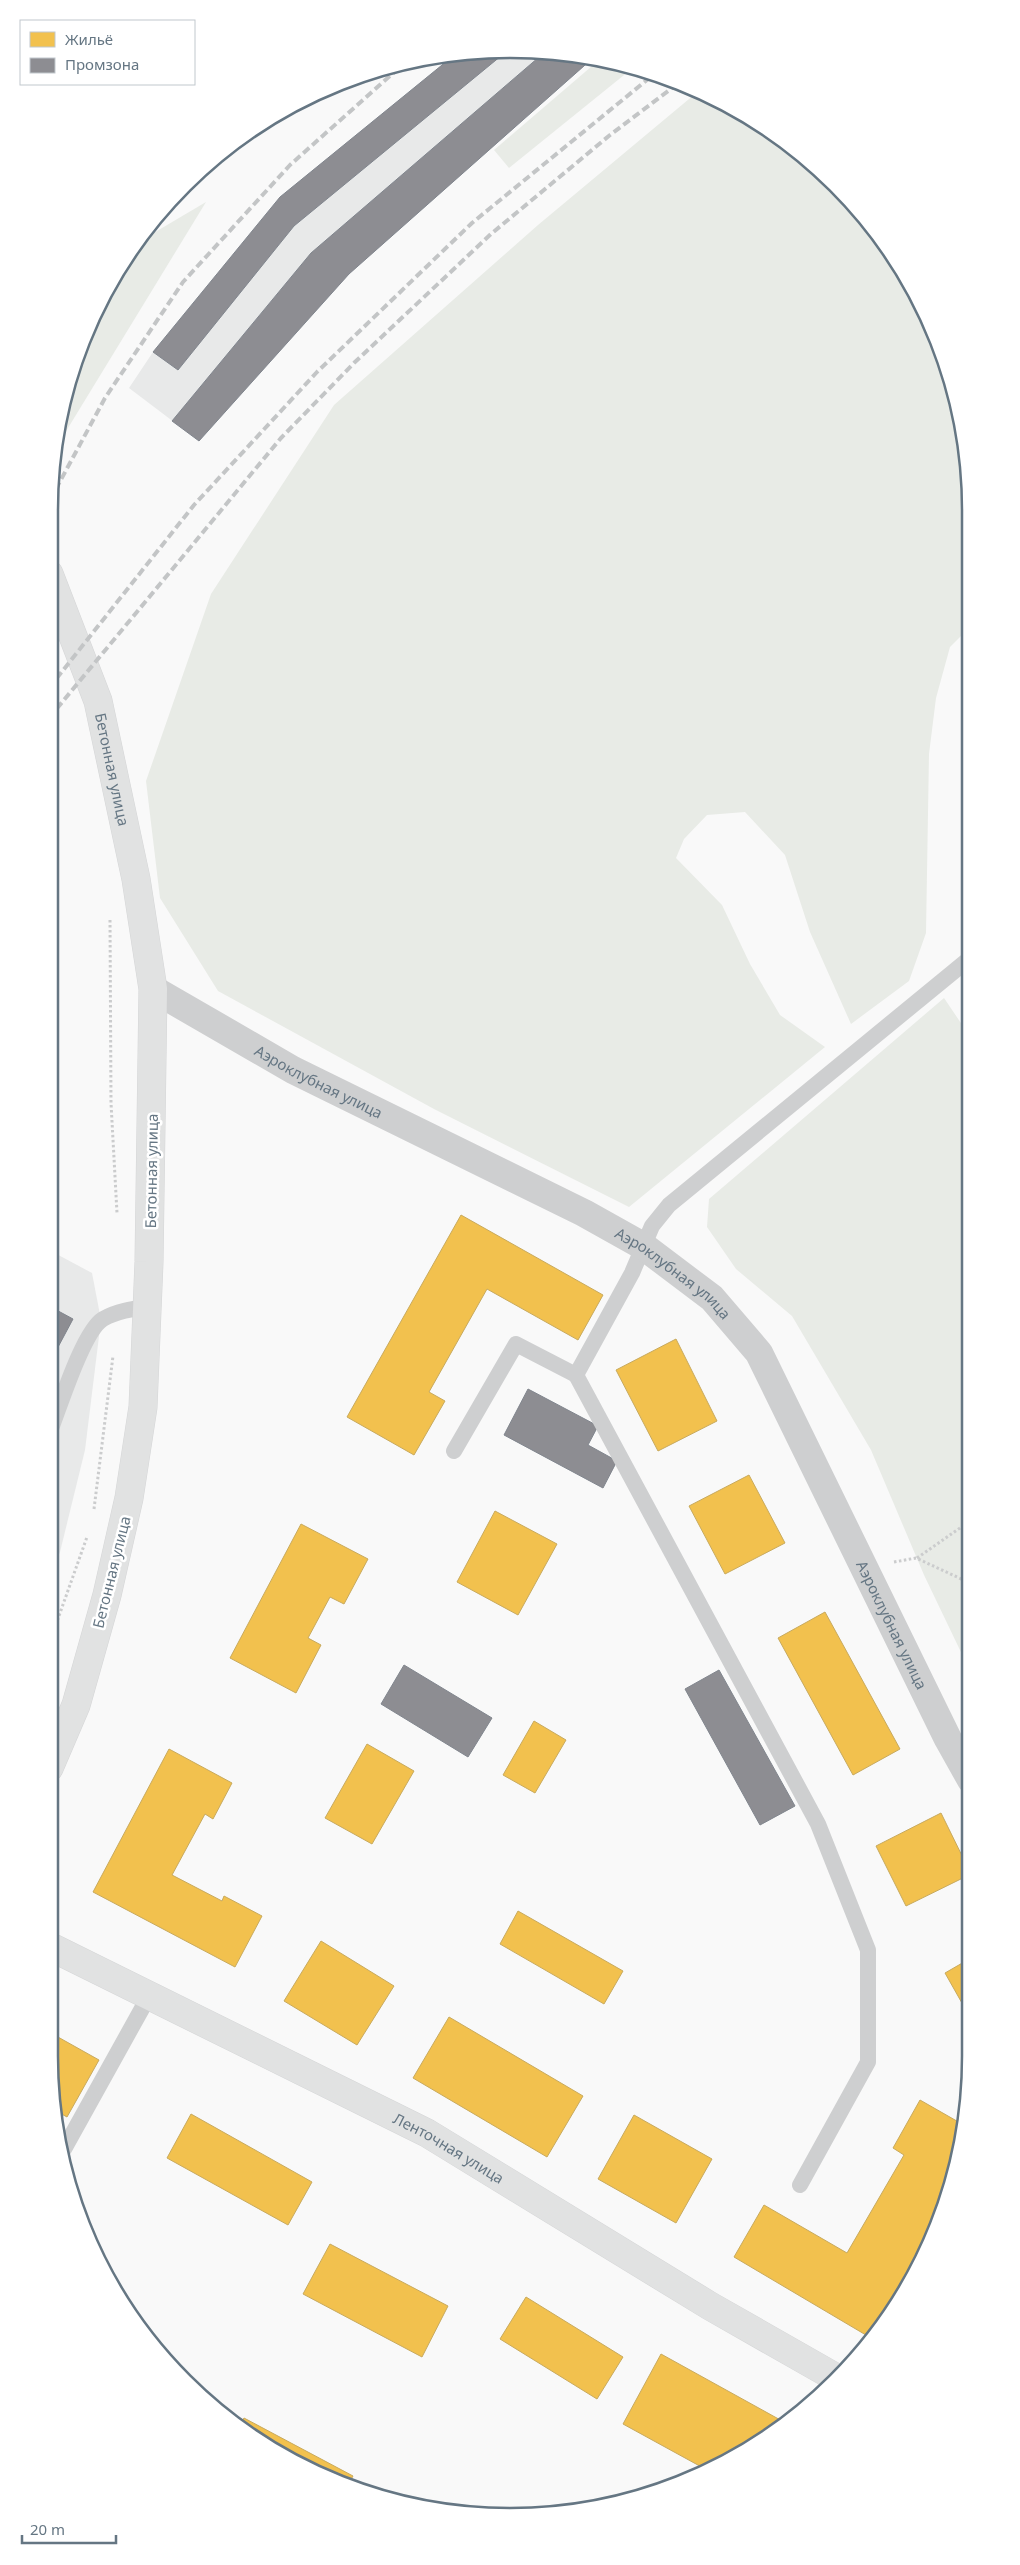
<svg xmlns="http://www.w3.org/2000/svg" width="1020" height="2565" font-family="'Noto Sans',sans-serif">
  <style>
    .built { fill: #e8e9e9 }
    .green { fill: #e8ebe6 }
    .homes { fill: #f2c14e; stroke: #c8aa5e }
    .industry { fill: #8d8d92; stroke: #81868e }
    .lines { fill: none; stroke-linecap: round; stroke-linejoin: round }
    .secondary-casing { stroke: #d5d6d7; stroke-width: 29 }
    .path { stroke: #cbcccd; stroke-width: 3; stroke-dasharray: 2.5 2.5; stroke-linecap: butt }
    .lane { stroke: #cecfd0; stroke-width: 16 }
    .street { stroke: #cecfd0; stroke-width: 28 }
    .secondary { stroke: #e1e2e2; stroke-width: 28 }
    .rail { stroke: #c3c5c6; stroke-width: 4; stroke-dasharray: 8 4; stroke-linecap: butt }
    .labels { text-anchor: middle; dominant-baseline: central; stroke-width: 5; stroke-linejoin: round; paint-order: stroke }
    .street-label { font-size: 15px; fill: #657683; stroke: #fff }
    .rim { fill: none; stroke: #657683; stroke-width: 2.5 }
  </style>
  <rect width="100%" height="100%" fill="#f9f9f9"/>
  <g class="built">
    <polygon points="540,50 593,58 349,274 199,441 129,388 153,352 280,197 458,52"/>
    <polygon points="49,1250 92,1273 101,1320 85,1450 60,1552 49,1580"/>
  </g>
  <g class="green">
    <polygon points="599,60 634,67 509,168 494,150"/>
    <polygon points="695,94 766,126 857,206 936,333 967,450 968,629 950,647 936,698 929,754 926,933 909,981 851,1024 810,932 785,855 745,812 707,815 684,839 676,858 722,905 750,964 780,1015 825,1047 629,1207 434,1109 218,991 160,898 146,781 211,594 334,405 538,225"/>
    <polygon points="206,202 57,446 65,390 96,306 135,244"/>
    <polygon points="944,998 969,1035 970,1671 924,1575 871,1450 792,1316 736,1269 707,1227 709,1199"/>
  </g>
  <g class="homes">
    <polygon points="461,1215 603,1295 578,1340 487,1289 429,1392 445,1401 414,1455 347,1417"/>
    <polygon points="676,1339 717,1421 658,1451 616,1370"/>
    <polygon points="749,1475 785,1543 725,1574 689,1506"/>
    <polygon points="495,1511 557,1544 518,1615 457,1582"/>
    <polygon points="301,1524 368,1559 344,1604 330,1597 308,1638 321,1645 296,1693 230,1658"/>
    <polygon points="825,1612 900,1749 853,1775 778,1638"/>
    <polygon points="534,1721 566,1740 535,1793 503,1775"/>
    <polygon points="367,1744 414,1771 372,1844 325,1818"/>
    <polygon points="169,1749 232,1783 213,1819 205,1814 172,1875 222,1901 224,1896 262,1916 235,1967 93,1892"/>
    <polygon points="941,1813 971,1874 906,1906 876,1846"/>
    <polygon points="518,1911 623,1971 604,2004 500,1944"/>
    <polygon points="321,1941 394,1986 357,2045 284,2001"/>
    <polygon points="971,1958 971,2019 945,1973"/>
    <polygon points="449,2017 583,2096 547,2157 413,2078"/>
    <polygon points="49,2032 99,2060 67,2117 58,2112 49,2055"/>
    <polygon points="920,2100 962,2124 955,2175 936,2227 871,2338 734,2257 764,2205 847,2253 904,2155 893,2148"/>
    <polygon points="191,2114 312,2182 288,2225 167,2158"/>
    <polygon points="634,2115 712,2159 676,2223 598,2179"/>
    <polygon points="330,2244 448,2306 422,2357 303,2294"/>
    <polygon points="526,2297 623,2357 597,2399 500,2339"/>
    <polygon points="661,2354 784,2422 766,2439 707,2470 623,2424"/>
    <polygon points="244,2418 353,2476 348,2485 280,2455 241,2423"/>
  </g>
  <g class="industry">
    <polygon points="507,51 294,226 178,370 153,352 280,197 458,52"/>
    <polygon points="546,51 593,58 349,274 199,441 172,421 311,253"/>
    <polygon points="49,1306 73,1319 49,1364"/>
    <polygon points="528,1389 598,1426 588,1445 617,1461 603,1488 504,1435"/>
    <polygon points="404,1665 492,1718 468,1757 381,1704"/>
    <polygon points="719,1670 795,1806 760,1825 685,1689"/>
  </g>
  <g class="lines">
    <defs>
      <g id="secondary">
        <path id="s2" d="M49,574L98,701L136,879L153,989L149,1262L143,1407L129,1498L107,1595L76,1705L49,1768"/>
        <path id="s3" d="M49,1946L427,2133L710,2306L833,2376"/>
      </g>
    </defs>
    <use href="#secondary" class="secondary-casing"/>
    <g class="path">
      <polyline points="110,920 111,1103 117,1213"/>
      <polyline points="94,1509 113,1356"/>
      <polyline points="917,1558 970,1521"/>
      <polyline points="894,1562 916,1558 970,1583"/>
      <polyline points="49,1644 87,1537"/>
    </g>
    <g class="lane">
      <polyline points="576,1375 818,1824 868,1950 868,2062 800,2185"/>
      <path d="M49,1434C59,1409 83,1331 103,1319C117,1311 132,1309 147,1307"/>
      <polyline points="454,1451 516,1344 576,1375 632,1273 652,1226 669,1205 969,959"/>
      <polyline points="64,2149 149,1996"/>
    </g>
    <path class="street" id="s1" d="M153,989L293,1070L584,1213L643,1246L712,1298L759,1353L948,1739L971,1780"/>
    <use href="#secondary" class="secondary"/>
    <g class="rail">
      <polyline points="50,500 105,398 183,282 290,165 392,74 409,62"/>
      <polyline points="49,688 194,505 317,372 472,223 653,75"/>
      <polyline points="49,718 281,438 355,362 491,234 610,135 676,85"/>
    </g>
  </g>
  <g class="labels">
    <g class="street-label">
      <text stroke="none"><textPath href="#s2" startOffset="206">Бетонная улица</textPath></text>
      <text stroke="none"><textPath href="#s1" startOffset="190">Аэроклубная улица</textPath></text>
      <text transform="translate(151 1171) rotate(-89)">Бетонная улица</text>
      <text stroke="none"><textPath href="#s1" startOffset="594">Аэроклубная улица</textPath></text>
      <text transform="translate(111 1572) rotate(-76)">Бетонная улица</text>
      <text stroke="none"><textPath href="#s1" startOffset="1015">Аэроклубная улица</textPath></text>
      <text stroke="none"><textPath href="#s3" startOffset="448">Ленточная улица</textPath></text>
    </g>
  </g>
  <path d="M0 0H1020V2565H0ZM510 58H510A452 452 0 0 1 962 510V2056A452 452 0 0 1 510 2508H510A452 452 0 0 1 58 2056V510A452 452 0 0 1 510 58Z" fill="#fff" fill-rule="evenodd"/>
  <path class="rim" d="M510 58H510A452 452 0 0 1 962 510V2056A452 452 0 0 1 510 2508H510A452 452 0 0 1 58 2056V510A452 452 0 0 1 510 58Z"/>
  <rect x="20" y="20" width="175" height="65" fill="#ffffff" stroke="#c1c8cd"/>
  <rect x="30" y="32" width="25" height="15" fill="#f2c14e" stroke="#c1c8cd"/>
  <text x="65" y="45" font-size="15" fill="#657683">Жильё</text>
  <rect x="30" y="58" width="25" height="15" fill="#8d8d92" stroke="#c1c8cd"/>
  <text x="65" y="70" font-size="15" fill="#657683">Промзона</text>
  <path d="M22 2535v8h94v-8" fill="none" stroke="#657683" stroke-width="2.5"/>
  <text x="30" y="2535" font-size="15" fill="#657683" stroke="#ffffff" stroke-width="4" paint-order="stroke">20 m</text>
</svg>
